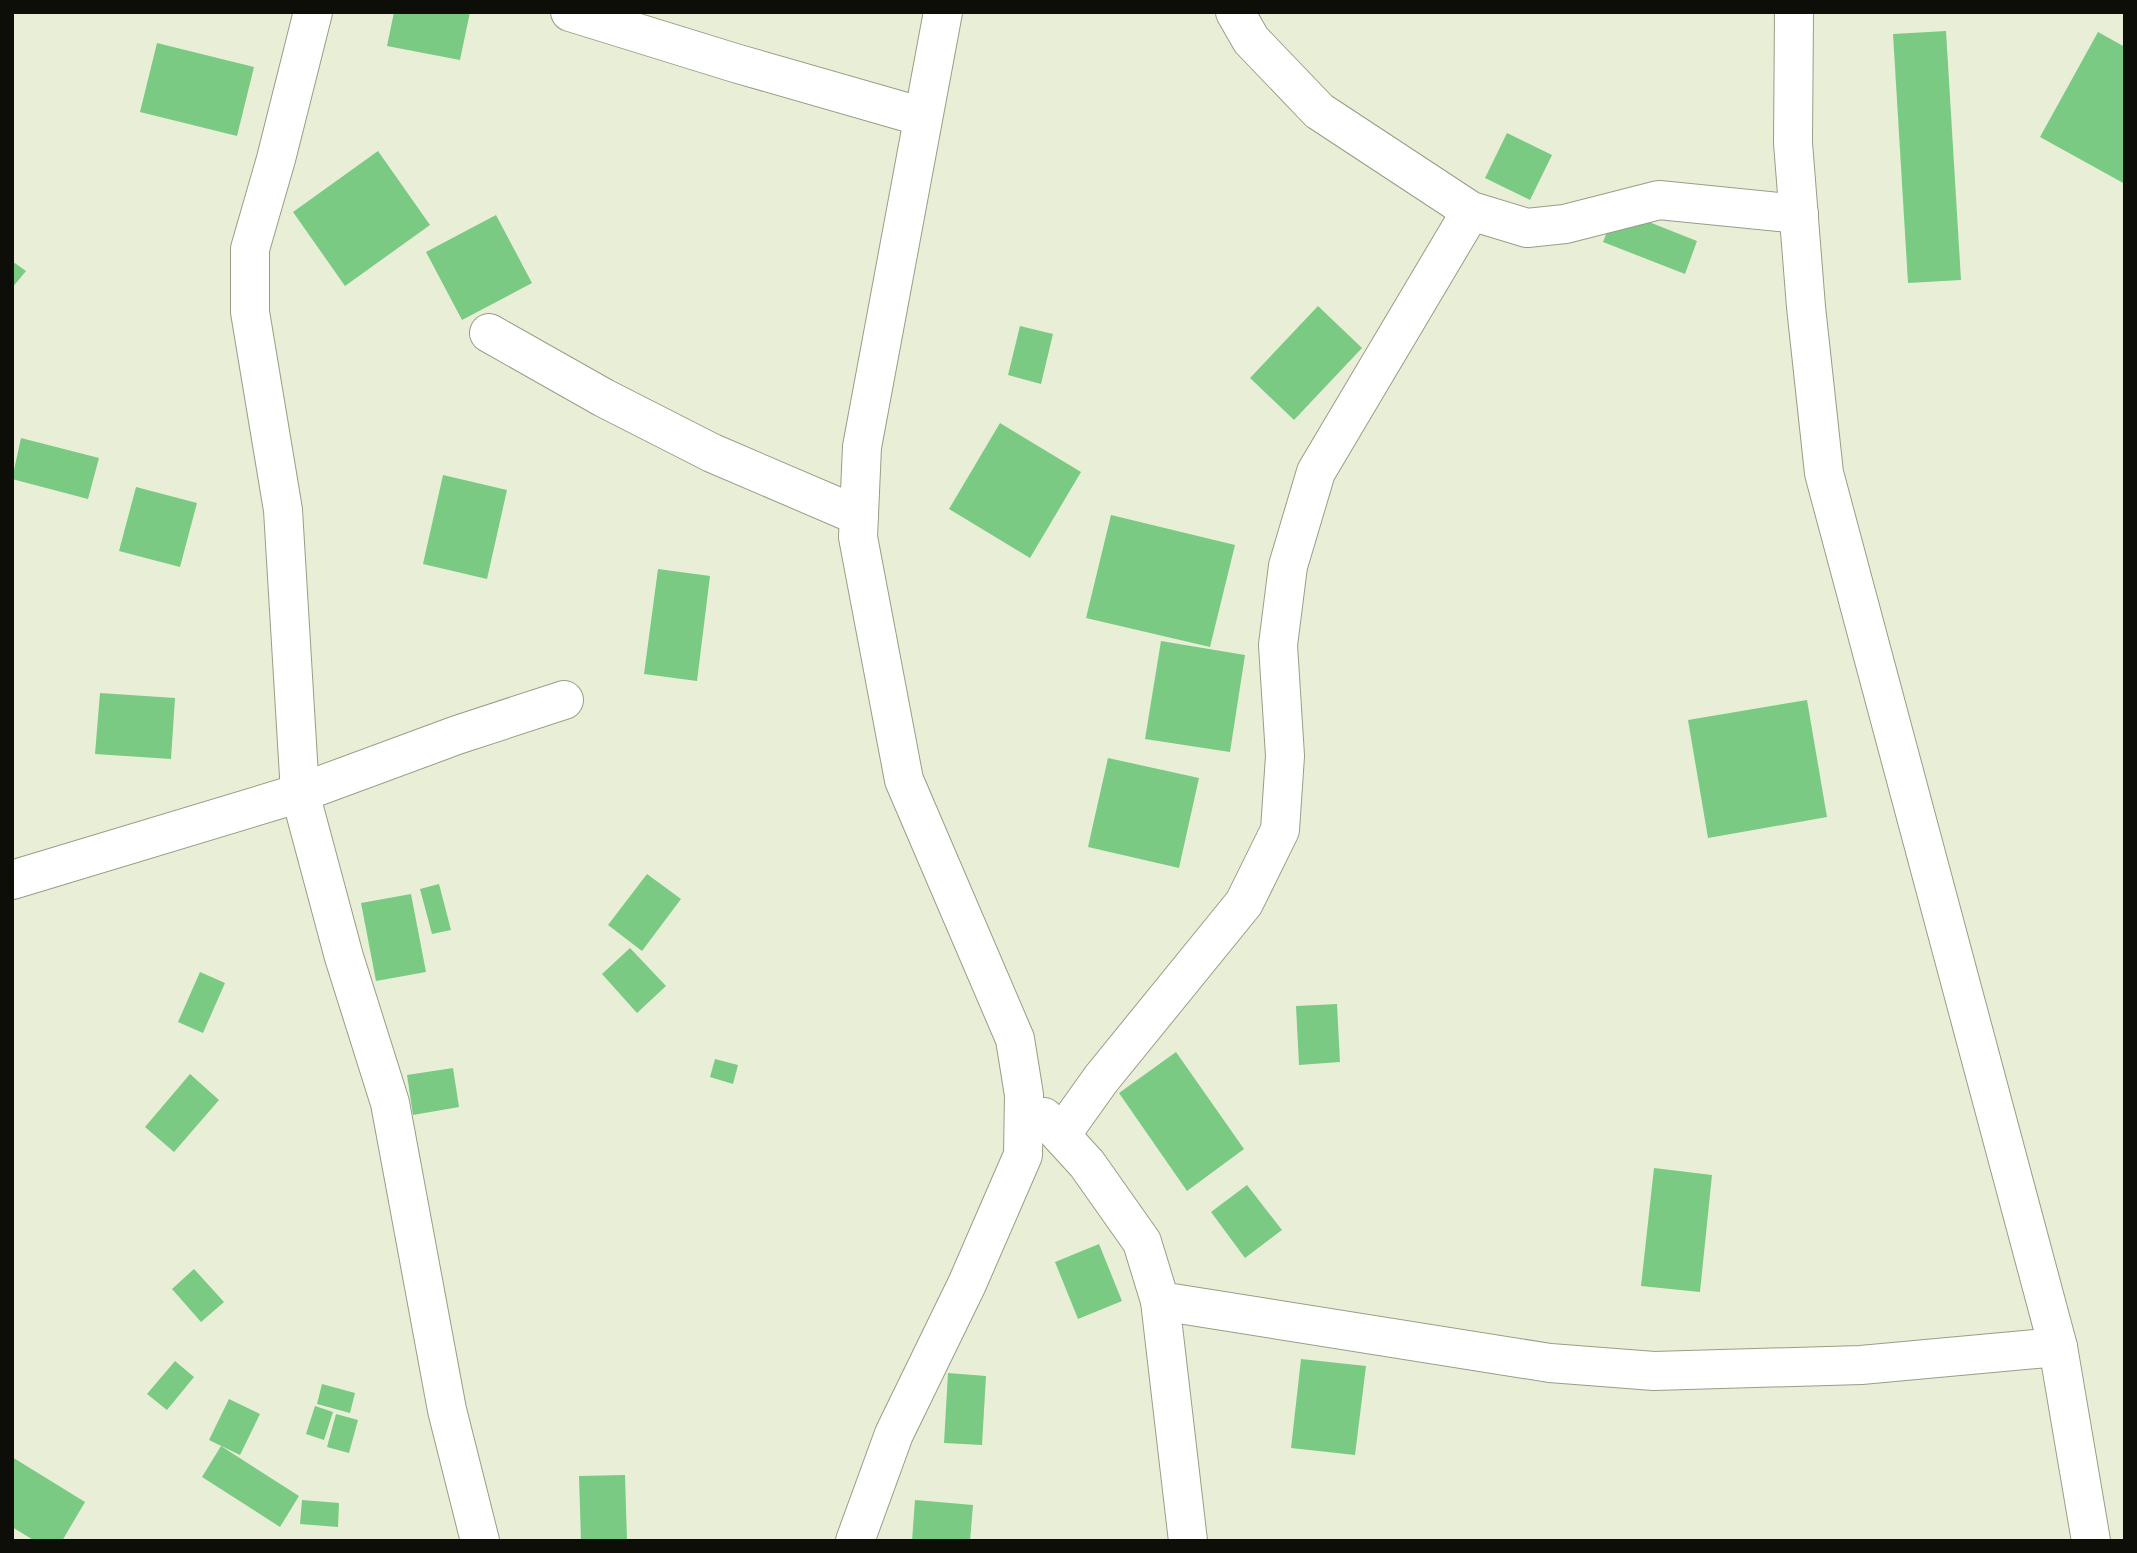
<svg xmlns="http://www.w3.org/2000/svg" width="2137" height="1553" font-family="'Roboto Condensed',sans-serif">
  <style>
    .building { fill: #7aca84 }
    .lines { fill: none; stroke-linecap: round; stroke-linejoin: round }
    .minor-casing { stroke: #999d86; stroke-width: 40 }
    .minor { stroke: #fff; stroke-width: 38 }
  </style>
  <rect width="100%" height="100%" fill="#e9efd6"/>
  <g class="building">
    <polygon points="394,12 470,12 460,60 387,46"/>
    <polygon points="1946,31 1961,280 1908,283 1893,34"/>
    <polygon points="2098,32 2125,47 2125,184 2040,137"/>
    <polygon points="157,43 254,67 237,136 140,112"/>
    <polygon points="1507,133 1552,155 1530,200 1485,178"/>
    <polygon points="378,151 430,225 345,286 293,212"/>
    <polygon points="1616,209 1697,241 1685,274 1603,242"/>
    <polygon points="496,215 532,283 462,320 426,252"/>
    <polygon points="12,261 26,271 12,288"/>
    <polygon points="1318,306 1362,348 1294,420 1250,378"/>
    <polygon points="1020,326 1053,334 1041,384 1008,375"/>
    <polygon points="1000,423 1081,472 1030,558 949,509"/>
    <polygon points="21,438 99,458 88,499 12,479"/>
    <polygon points="443,475 507,490 487,579 423,564"/>
    <polygon points="136,487 197,503 180,567 119,551"/>
    <polygon points="1111,515 1235,545 1210,647 1086,618"/>
    <polygon points="658,569 710,576 697,681 644,674"/>
    <polygon points="1161,641 1245,655 1230,752 1145,739"/>
    <polygon points="100,693 175,698 171,759 95,754"/>
    <polygon points="1807,700 1827,817 1708,838 1688,720"/>
    <polygon points="1108,758 1199,778 1179,868 1088,847"/>
    <polygon points="647,874 681,899 642,951 608,925"/>
    <polygon points="439,884 451,930 432,934 420,889"/>
    <polygon points="411,894 426,972 376,981 361,903"/>
    <polygon points="630,948 666,986 637,1013 602,974"/>
    <polygon points="200,972 225,983 203,1033 178,1022"/>
    <polygon points="1337,1004 1340,1062 1299,1065 1296,1006"/>
    <polygon points="1176,1052 1244,1149 1187,1191 1119,1093"/>
    <polygon points="715,1059 738,1065 733,1084 710,1077"/>
    <polygon points="453,1068 459,1107 413,1115 407,1075"/>
    <polygon points="190,1074 219,1100 174,1152 145,1127"/>
    <polygon points="1654,1168 1712,1175 1700,1292 1641,1286"/>
    <polygon points="1247,1185 1282,1230 1245,1258 1211,1212"/>
    <polygon points="1099,1244 1122,1301 1078,1319 1055,1262"/>
    <polygon points="194,1269 224,1302 201,1322 172,1289"/>
    <polygon points="1301,1359 1366,1366 1355,1455 1291,1448"/>
    <polygon points="175,1361 194,1377 167,1410 147,1394"/>
    <polygon points="948,1373 986,1376 982,1445 944,1443"/>
    <polygon points="322,1384 355,1393 350,1413 317,1404"/>
    <polygon points="229,1399 260,1414 240,1455 209,1440"/>
    <polygon points="315,1406 333,1412 324,1440 306,1434"/>
    <polygon points="336,1414 358,1420 349,1453 327,1447"/>
    <polygon points="221,1446 299,1496 280,1527 202,1477"/>
    <polygon points="12,1457 85,1502 62,1541 35,1541 12,1527"/>
    <polygon points="625,1475 627,1541 581,1541 579,1476"/>
    <polygon points="302,1500 339,1503 338,1527 300,1524"/>
    <polygon points="915,1500 973,1505 970,1541 912,1541"/>
  </g>
  <g class="lines">
    <defs>
      <g id="minor">
        <polyline points="313,12 276,159 250,249 250,312 283,510 300,793 344,957 390,1103 447,1410 480,1541"/>
        <polyline points="570,12 735,63 923,117"/>
        <polyline points="1235,12 1251,40 1319,111 1471,211 1527,228 1565,224 1659,200 1799,214"/>
        <polyline points="1794,12 1793,143 1806,307 1824,473 2058,1347 2091,1541"/>
        <polyline points="489,333 604,398 712,453 859,516"/>
        <polyline points="12,880 300,793 457,735 564,700"/>
        <polyline points="1044,1117 1087,1164 1142,1242 1160,1301 1188,1541"/>
        <polyline points="1061,1135 1101,1079 1244,903 1280,830 1285,756 1278,645 1288,566 1316,472 1471,211"/>
        <polyline points="1160,1301 1550,1363 1654,1371 1861,1365 2058,1347"/>
        <polyline points="855,1541 894,1434 967,1284 1023,1155 1024,1095 1015,1039 904,780 858,537 862,447 943,12"/>
      </g>
    </defs>
    <use href="#minor" class="minor-casing"/>
    <use href="#minor" class="minor"/>
  </g>
  <rect width="2137" height="1553" fill="none" stroke="#0d0e07" stroke-width="28"/>
</svg>
